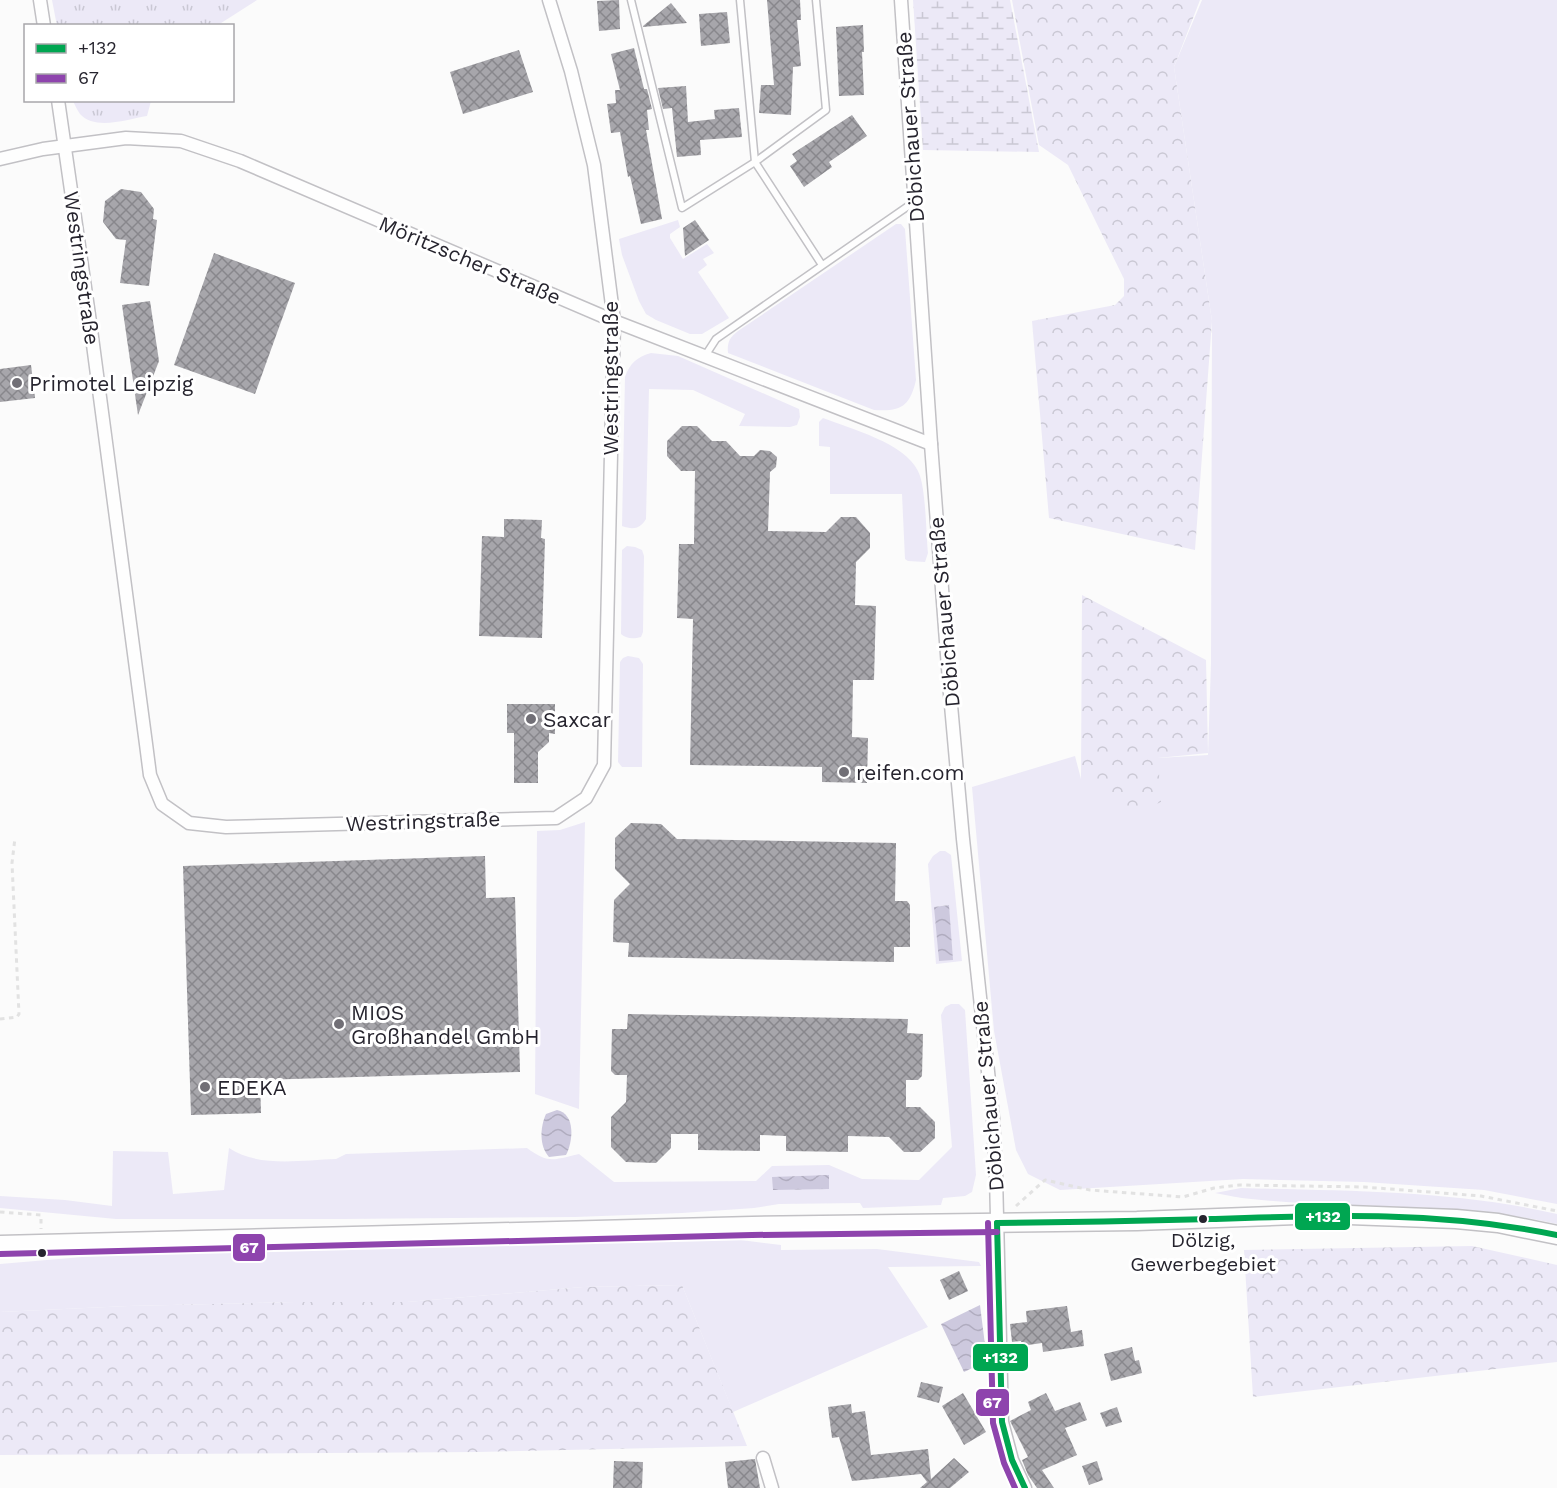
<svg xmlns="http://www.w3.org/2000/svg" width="1557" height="1488" font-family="'Work Sans',sans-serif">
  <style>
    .green { fill: #ece9f7; fill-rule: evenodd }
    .forest { fill: url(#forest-crowns) }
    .wetland { fill: url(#wetland-marsh) }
    .park { fill: url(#park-tufts) }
    .water { fill: url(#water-waves) }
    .building { fill: url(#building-cross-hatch) }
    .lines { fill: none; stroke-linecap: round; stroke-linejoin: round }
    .lane-casing { stroke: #c2c1c5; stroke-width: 9 }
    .street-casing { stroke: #c2c1c5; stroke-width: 15 }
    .secondary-casing { stroke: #c2c1c5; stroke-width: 21 }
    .path { stroke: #e2e2e2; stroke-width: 3; stroke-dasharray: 4.5 4.5; stroke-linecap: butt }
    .lane { stroke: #fefefe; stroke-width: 6 }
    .street { stroke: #fefefe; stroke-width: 12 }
    .secondary { stroke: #fefefe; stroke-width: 18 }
    .bus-1-casing { stroke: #fff; stroke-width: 10 }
    .bus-2-casing { stroke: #fff; stroke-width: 10 }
    .bus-1 { stroke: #00a651; stroke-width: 6 }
    .bus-2 { stroke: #8e44ad; stroke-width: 6 }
    .poi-dot { fill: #716f76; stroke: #fff; stroke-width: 2 }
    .bus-dot { fill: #26242e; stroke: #fff; stroke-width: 2 }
    .labels { text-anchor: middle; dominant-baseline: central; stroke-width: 6; stroke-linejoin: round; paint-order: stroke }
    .bus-label { font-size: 20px; fill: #26242e; stroke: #fff }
    .street-label { font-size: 21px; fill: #26242e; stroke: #fff }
    .poi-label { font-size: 21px; fill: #26242e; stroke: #fff; text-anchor: start }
    .line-badge { stroke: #fff; stroke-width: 2 }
    .badge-label { font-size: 16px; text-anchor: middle; font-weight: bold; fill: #fff }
  </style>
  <defs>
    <pattern id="forest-crowns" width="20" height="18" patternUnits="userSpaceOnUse" patternTransform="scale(1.5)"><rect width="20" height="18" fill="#ece9f7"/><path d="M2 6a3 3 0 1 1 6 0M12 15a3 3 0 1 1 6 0" fill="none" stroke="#cac8d4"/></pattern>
    <pattern id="wetland-marsh" width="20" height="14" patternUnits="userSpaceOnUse" patternTransform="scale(1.5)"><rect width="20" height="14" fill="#ece9f7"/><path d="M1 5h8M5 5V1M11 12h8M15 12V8" fill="none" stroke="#cac8d4"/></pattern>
    <pattern id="park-tufts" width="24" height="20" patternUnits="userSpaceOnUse" patternTransform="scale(1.5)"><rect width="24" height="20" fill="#ece9f7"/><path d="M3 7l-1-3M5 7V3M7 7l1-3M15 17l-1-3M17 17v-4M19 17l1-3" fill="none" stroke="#cac8d4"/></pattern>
    <pattern id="water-waves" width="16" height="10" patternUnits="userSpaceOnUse" patternTransform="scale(1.5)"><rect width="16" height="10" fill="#cdc9de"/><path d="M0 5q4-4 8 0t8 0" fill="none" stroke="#b0acbf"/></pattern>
    <pattern id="building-cross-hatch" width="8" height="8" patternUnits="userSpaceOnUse" patternTransform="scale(1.5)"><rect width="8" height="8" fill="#a7a6ab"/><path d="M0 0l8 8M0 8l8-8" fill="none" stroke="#88878c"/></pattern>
  </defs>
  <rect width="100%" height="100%" fill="#fbfbfb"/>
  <g class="green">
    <polygon points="1202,0 1557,0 1557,1204 1484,1190 1364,1182 1243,1179 1060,1190 1028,1174 1016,1150 994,1031 972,787 1075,756 1081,779 1158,758 1208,755 1211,663 1212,321 1174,67"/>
    <polygon points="678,220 680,227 670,234 670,238 683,259 707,244 714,253 703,259 707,265 698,272 729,318 702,334 690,334 656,320 646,314 639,301 622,255 619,239"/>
    <path d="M896,224H901L905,229L916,380C910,406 901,412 874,410L728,353C727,343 729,338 738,331Z"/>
    <path d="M651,353L678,356L799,409L800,417L797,425L790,427L739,426L745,414L693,390L649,389L646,519C640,529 633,530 622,526L625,377C630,363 637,357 651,353Z"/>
    <path d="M823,418C851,429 905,443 918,471C926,486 926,534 928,553L925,562L908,561L905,559L902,494H830V447L819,446V422Z"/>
    <path d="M627,546L635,547L642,550L644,556L643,632L641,637C633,639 627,639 621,634L622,550Z"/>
    <polygon points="628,656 639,658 643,664 642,767 622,767 618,762 620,662 623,658"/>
    <polygon points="585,822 579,1109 535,1094 537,831 560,830"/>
    <path d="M940,851H945L951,855L962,961L936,964L928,864L933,856ZM948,905L949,906L939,961L935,907Z"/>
    <path d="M951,1004H959L965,1010L976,1175L972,1192L965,1196L943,1198L941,1205L863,1208L860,1203L779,1204L754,1208L682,1213L575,1217L342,1219H116L0,1208V1196L65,1200L112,1206L113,1151L168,1152L173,1194L224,1190L229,1148C259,1168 301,1160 336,1159L346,1154L527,1148C549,1164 553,1160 579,1154L614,1182L756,1181L772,1166L829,1165L862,1179L919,1180L952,1147L941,1015L945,1007Z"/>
    <path d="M1241,1188C1346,1191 1454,1190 1557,1214V1224C1456,1201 1353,1210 1251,1199C1239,1198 1227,1195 1215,1193Z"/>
    <polygon points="682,1240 741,1240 781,1245 781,1250 877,1249 979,1262 981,1266 888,1267 928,1327 733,1412 682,1285 583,1287 407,1302 294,1302 128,1306 0,1312 0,1264 94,1256"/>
  </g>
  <g class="forest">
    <polygon points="1012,0 1200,0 1174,67 1212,321 1195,550 1049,518 1032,321 1115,305 1124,296 1124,279 1068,165 1039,145"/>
    <polygon points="1082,595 1206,660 1208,753 1158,758 1161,802 1135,814 1081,779"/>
    <polygon points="1472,1246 1557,1265 1557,1362 1253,1397 1244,1250"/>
    <polygon points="682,1285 747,1446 478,1452 0,1455 0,1312 128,1306 294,1302 407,1302 583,1287"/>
  </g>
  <polygon class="wetland" points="913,0 1010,0 1039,152 923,150"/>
  <g class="park">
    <polygon points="52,0 257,0 218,25 57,26"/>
    <path d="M73,101H151L147,116C128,119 95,131 80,114C77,110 75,105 73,101Z"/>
  </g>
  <g class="water">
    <polygon points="949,905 953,960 939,961 934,907"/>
    <path d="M557,1110C576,1114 573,1142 566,1155L549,1157C539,1146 540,1127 546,1114Z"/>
    <polygon points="829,1175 829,1189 773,1190 772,1177"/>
    <polygon points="980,1305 987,1361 964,1372 941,1324"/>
  </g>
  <g class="building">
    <polygon points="619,0 620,29 599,31 597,1"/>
    <polygon points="767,0 800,0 801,20 797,20 801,66 793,67 791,115 759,113 761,85 774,85"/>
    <polygon points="671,3 687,23 643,27 643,26"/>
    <polygon points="727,12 730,43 701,46 699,14"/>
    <polygon points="863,25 864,52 862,52 864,95 839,96 836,27"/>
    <polygon points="634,48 644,89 647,89 652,109 647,110 649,130 646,130 662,219 641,224 630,176 628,177 620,132 611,133 607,104 616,103 615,90 620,90 611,54"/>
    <polygon points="519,50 533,92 463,114 450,72"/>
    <polygon points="686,86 688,122 715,119 714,110 739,108 742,137 700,140 701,155 677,157 672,108 663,109 658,88"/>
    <polygon points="852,115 867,136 829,162 832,167 804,187 790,166 797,161 792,154"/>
    <polygon points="121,189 141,192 154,209 153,219 157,220 149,286 120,283 126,240 116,239 103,222 105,201"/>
    <polygon points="695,220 709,240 685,256 683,228"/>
    <polygon points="214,253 295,283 255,394 174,365"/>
    <polygon points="150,301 159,361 138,415 122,305"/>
    <polygon points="31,365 35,398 0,402 0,369"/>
    <polygon points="682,426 697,426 712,441 726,441 740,456 754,456 760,450 770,451 777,457 776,467 770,472 768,531 826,532 841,517 856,517 870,533 870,548 856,562 855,605 876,606 874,680 853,680 852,737 868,738 867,783 822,782 822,767 690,765 693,619 677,618 679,544 694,544 695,471 681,471 667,456 667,441"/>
    <polygon points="504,519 542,520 541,538 545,539 542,638 479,636 482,536 504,537"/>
    <polygon points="507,704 555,704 555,734 549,733 549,742 538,752 538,783 514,783 514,733 507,733"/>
    <polygon points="631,823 661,824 677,839 896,843 895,901 907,901 910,905 910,947 894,947 894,962 628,957 629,943 613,942 614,900 630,884 615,869 615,838"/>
    <polygon points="485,856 486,898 515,897 520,1072 260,1080 261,1113 191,1115 183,866"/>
    <polygon points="628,1014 908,1019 907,1033 923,1034 922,1076 918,1080 906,1080 906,1107 920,1107 935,1122 935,1138 920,1152 904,1152 889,1137 848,1136 848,1152 786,1151 786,1136 760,1135 760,1151 698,1150 698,1134 671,1134 671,1148 656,1163 626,1162 611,1147 611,1117 626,1102 627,1075 615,1075 611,1071 612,1029 627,1029"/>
    <polygon points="959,1271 968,1291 949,1300 940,1280"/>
    <polygon points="1067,1306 1071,1332 1082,1330 1084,1346 1043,1352 1042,1343 1021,1346 1021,1341 1012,1342 1010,1324 1027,1322 1026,1311"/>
    <polygon points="1132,1347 1135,1361 1139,1360 1142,1373 1111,1381 1104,1354"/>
    <polygon points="921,1382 943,1387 939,1403 917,1397"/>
    <polygon points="963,1393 986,1432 964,1445 942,1406"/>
    <polygon points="1046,1393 1055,1411 1080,1402 1087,1420 1065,1428 1077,1455 1042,1470 1054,1488 1037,1488 1028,1475 1022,1460 1028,1457 1010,1421 1031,1410 1028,1402"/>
    <polygon points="851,1404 852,1413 865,1411 871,1455 928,1449 931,1479 954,1458 969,1472 950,1488 920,1488 927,1482 921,1474 852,1481 839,1437 832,1438 828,1407"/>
    <polygon points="1117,1407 1122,1422 1106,1427 1100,1413"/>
    <polygon points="755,1459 760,1488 728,1488 725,1462"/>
    <polygon points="614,1461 643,1462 642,1488 613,1488"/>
    <polygon points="1097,1461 1103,1480 1089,1485 1082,1466"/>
  </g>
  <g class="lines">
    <defs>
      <g id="lane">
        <polyline points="631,0 682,208 755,162 826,110 816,0"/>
        <polyline points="740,0 755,162 822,265"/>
        <polyline points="705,356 716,339 914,202"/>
      </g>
      <g id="street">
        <polyline points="40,0 44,26"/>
        <polyline points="901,0 931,444 950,694 963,839 993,1118 996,1176 1002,1422 1012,1460 1025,1488"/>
        <polyline points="58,100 90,322 146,744 150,775 162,804 189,823 226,827 556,818 586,798 604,765 614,321 594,165 571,71 549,0"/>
        <polyline points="0,159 43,149 126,138 181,141 240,161 614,321 931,444"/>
        <polyline points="763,1458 772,1488"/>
      </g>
      <polyline id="secondary" points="0,1245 752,1226 1137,1221 1323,1214 1456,1219 1498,1223 1557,1235"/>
    </defs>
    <use href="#lane" class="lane-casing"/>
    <use href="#street" class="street-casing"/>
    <use href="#secondary" class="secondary-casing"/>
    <g class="path">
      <polyline points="0,1019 17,1017 19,1014 12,863 15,838"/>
      <polyline points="1016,1206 1045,1180 1090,1190 1183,1197 1214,1188 1240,1185 1364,1187 1481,1196 1557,1211"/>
      <polyline points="0,1212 41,1215 41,1229"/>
    </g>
    <use href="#lane" class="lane"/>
    <use href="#street" class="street"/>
    <use href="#secondary" class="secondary"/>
    <defs>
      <g id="bus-1">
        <path d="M997,1223C1069,1222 1140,1221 1212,1219C1330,1215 1440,1211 1557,1235"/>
        <polyline points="997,1223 1002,1422 1012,1460 1025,1488"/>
      </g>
      <g id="bus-2">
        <polyline points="988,1223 993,1423 1004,1463 1015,1488"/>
        <polyline points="0,1254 752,1235 997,1232"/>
      </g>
    </defs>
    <use href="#bus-1" class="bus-1-casing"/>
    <use href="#bus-2" class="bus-2-casing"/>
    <use href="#bus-1" class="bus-1"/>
    <use href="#bus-2" class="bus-2"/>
  </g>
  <g class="poi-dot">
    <circle cx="17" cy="383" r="6"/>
    <circle cx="531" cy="719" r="6"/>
    <circle cx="844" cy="772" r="6"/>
    <circle cx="339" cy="1024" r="6"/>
    <circle cx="205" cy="1087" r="6"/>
  </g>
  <g class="bus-dot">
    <circle cx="1203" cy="1219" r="5"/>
    <circle cx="42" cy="1253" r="5"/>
  </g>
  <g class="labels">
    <g class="bus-label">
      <text x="1203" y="1240">Dölzig,<tspan x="1203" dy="24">Gewerbegebiet</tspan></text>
    </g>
    <g class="street-label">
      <text transform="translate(910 127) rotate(-94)">Döbichauer Straße</text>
      <text transform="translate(470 260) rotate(23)">Möritzscher Straße</text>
      <text transform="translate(82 268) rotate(82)">Westringstraße</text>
      <text transform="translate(610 378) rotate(-90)">Westringstraße</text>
      <text transform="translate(944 612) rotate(-95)">Döbichauer Straße</text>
      <text transform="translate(423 821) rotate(-2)">Westringstraße</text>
      <text transform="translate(988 1096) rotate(-95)">Döbichauer Straße</text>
    </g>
    <g class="poi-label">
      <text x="29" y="383">Primotel Leipzig</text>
      <text x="543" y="719">Saxcar</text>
      <text x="856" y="772">reifen.com</text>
      <text x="351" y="1012">MIOS<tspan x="351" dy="24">Großhandel GmbH</tspan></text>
      <text x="217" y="1087">EDEKA</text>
    </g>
  </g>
  <g class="line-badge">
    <rect x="1294" y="1202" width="57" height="29" rx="6" fill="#00a651"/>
    <rect x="232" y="1233" width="34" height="29" rx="6" fill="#8e44ad"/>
    <rect x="972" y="1343" width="57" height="29" rx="6" fill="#00a651"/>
    <rect x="975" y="1388" width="35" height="29" rx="6" fill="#8e44ad"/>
  </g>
  <g class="badge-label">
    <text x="1323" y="1222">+132</text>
    <text x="249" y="1253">67</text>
    <text x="1000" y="1363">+132</text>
    <text x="992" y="1408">67</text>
  </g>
  <rect x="24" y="24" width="210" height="78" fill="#ffffff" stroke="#a8a7ab" stroke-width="1.5"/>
  <rect x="36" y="44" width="30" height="9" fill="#00a651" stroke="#a8a7ab" stroke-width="1.5"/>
  <text x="78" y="54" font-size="18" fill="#26242e">+132</text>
  <rect x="36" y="74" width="30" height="9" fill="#8e44ad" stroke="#a8a7ab" stroke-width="1.5"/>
  <text x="78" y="84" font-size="18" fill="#26242e">67</text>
</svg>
